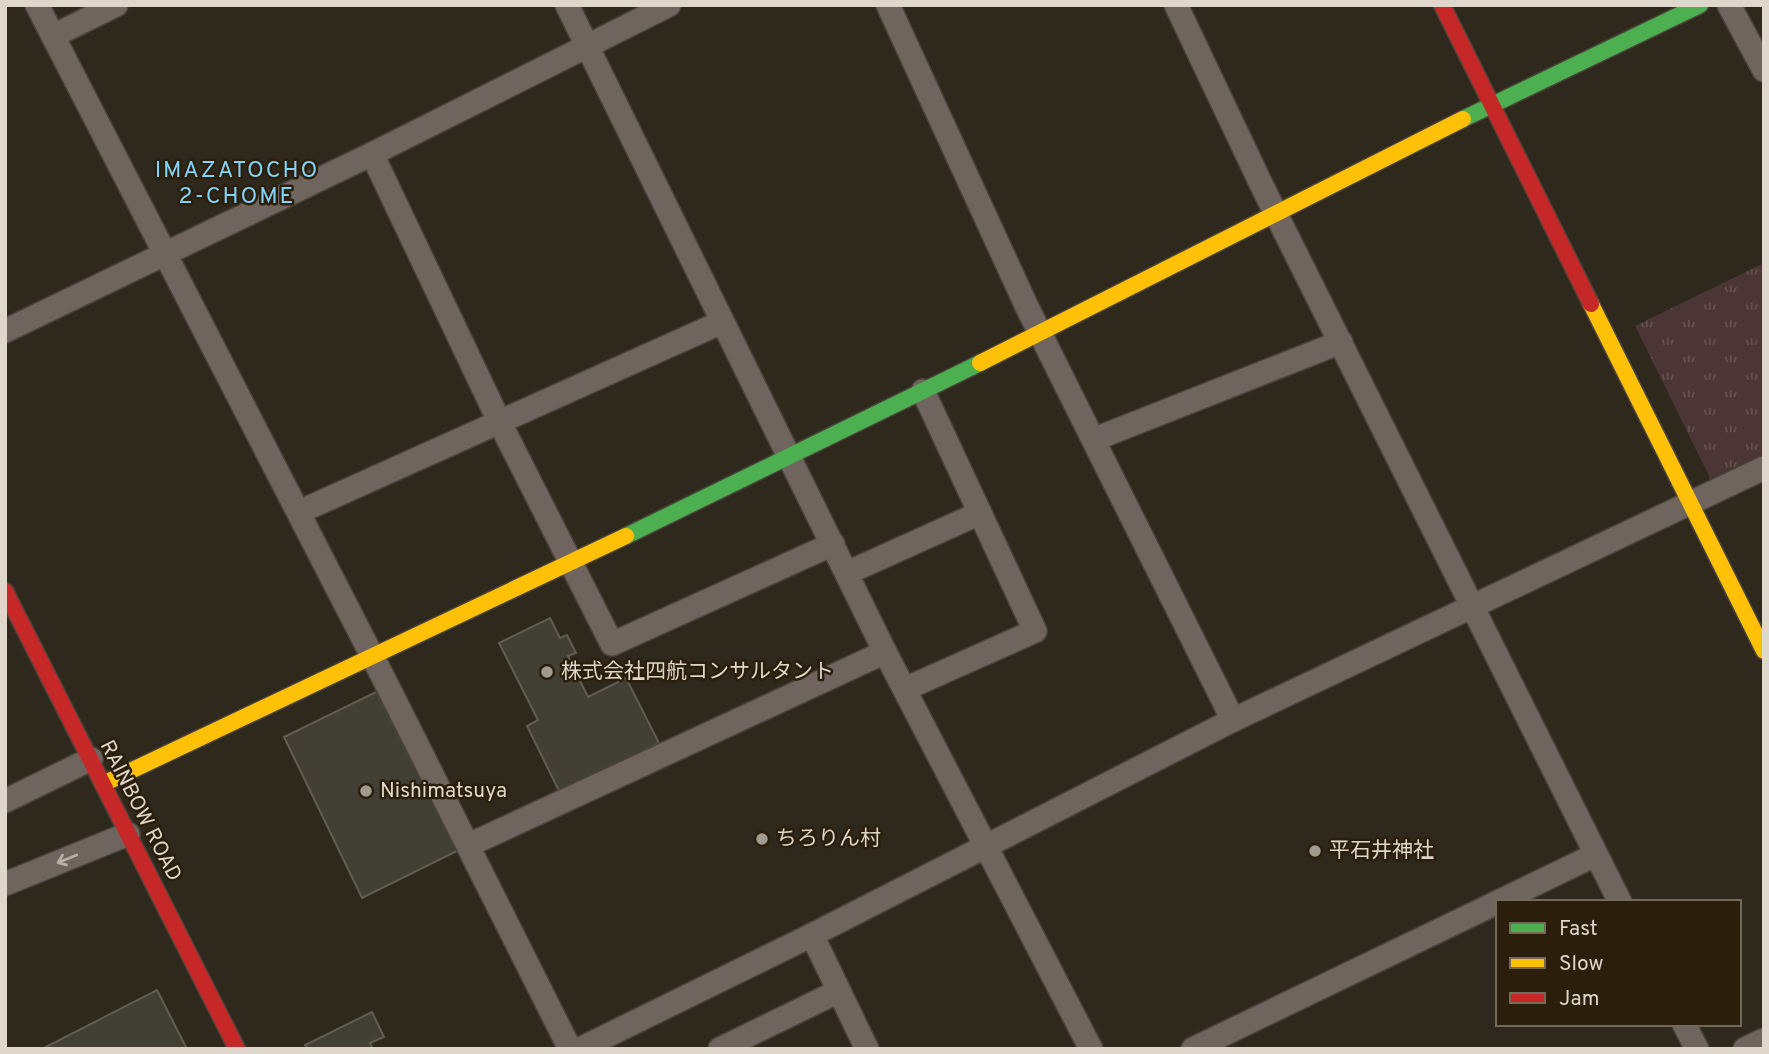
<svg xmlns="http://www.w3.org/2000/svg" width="1769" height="1054" font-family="Overpass,'Noto Sans JP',sans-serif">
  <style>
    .park { fill: url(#park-tufts) }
    .building { fill: #424035; stroke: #615d53; stroke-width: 2 }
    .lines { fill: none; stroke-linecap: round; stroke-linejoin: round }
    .street-casing { stroke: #49433b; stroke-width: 26 }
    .fast-casing { stroke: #49433b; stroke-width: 19 }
    .slow-casing { stroke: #49433b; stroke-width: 19 }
    .jam-casing { stroke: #49433b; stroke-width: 19 }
    .street { stroke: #6f655e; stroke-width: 23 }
    .fast { stroke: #4caf50; stroke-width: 16 }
    .slow { stroke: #ffc107; stroke-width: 16 }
    .jam { stroke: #c62828; stroke-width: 16 }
    .oneway { stroke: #b8afa5 }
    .poi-dot { fill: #a19a8e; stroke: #2b1f0c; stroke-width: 2.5 }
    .labels { text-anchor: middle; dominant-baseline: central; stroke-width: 5; stroke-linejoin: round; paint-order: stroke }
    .poi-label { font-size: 21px; fill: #dfd7cb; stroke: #2b1f0c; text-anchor: start }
    .street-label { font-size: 21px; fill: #dfd7cb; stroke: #2b1f0c }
    .neighbourhood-label { font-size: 23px; letter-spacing: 2px; fill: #7fd4fc; stroke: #2b1f0c }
  </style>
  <defs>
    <pattern id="park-tufts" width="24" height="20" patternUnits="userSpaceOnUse" patternTransform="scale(1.75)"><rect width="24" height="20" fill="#4b3635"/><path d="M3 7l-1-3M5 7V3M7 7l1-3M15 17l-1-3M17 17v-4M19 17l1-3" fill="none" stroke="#645251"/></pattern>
  </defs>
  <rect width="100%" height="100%" fill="#2e281d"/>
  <polygon class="park" points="1764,263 1764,454 1711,480 1635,326"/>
  <g class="building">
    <polygon points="550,618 560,638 567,635 576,653 568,656 588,697 626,678 659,743 560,793 527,726 538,720 499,643"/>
    <polygon points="380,690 459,850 362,898 284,737"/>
    <polygon points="157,990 187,1049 42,1049"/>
    <polygon points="372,1012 384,1037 370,1043 373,1049 308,1049 305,1045"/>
  </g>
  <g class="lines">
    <defs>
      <g id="street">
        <polyline points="37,5 385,681 570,1049"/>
        <polyline points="567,5 885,652 1091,1049"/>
        <polyline points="888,5 1027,307 1233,720"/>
        <polyline points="1176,5 1263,188 1620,902"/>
        <polyline points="1729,5 1764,70"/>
        <polyline points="53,36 116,5"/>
        <polyline points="372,154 499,421 612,644 833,544"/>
        <polyline points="5,331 372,154 669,5"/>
        <polyline points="1095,439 1341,342"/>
        <polyline points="299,512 722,322"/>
        <polyline points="847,573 980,513"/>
        <polyline points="905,689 1035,631 923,391"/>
        <polyline points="5,801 91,759"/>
        <polyline points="469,845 885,652"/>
        <polyline points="5,884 128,834"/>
        <polyline points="1498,902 1595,855"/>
        <polyline points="812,935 867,1049"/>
        <polyline points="1684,1024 1697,1049"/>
        <polyline points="580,1049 812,935 1233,720 1764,468"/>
        <polyline points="720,1049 839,991"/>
        <polyline points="1193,1049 1498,902"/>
        <polyline points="1745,1049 1764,1040"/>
      </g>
      <g id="fast">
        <polyline points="1463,119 1700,5"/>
        <polyline points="626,536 980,363"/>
      </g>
      <g id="slow">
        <polyline points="1591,304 1764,651"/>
        <polyline points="980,363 1463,119"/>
        <polyline points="103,784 626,536"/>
      </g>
      <g id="jam">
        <polyline points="1442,5 1591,304"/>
        <polyline points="5,591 237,1049"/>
      </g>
    </defs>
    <use href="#street" class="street-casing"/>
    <use href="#fast" class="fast-casing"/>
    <use href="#slow" class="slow-casing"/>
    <use href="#jam" class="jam-casing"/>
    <use href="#street" class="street"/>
    <use href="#fast" class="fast"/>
    <use href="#slow" class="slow"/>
    <use href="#jam" class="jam"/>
  </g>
  <defs><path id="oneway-shaft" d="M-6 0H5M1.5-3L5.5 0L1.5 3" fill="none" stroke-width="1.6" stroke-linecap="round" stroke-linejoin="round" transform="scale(1.75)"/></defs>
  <use class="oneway" href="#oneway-shaft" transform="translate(67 859) rotate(158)"/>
  <g class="poi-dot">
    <circle cx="547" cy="672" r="7"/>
    <circle cx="366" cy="791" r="7"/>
    <circle cx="762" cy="839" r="7"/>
    <circle cx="1315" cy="851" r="7"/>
  </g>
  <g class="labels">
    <g class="poi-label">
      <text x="561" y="672">株式会社四航コンサルタント</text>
      <text x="380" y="791">Nishimatsuya</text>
      <text x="776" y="839">ちろりん村</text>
      <text x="1329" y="851">平石井神社</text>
    </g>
    <g class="street-label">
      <text transform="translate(140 811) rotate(63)">RAINBOW ROAD</text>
    </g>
    <g class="neighbourhood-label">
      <text x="237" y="171">IMAZATOCHO<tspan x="237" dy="26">2-CHOME</tspan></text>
    </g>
  </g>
  <rect width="1769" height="1054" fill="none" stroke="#dfd7cb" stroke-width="14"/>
  <rect x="1496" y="900" width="245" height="126" fill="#2b1f0c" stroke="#736958" stroke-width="2"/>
  <rect x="1510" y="923" width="35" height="10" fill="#4caf50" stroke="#736958" stroke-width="2"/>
  <text x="1559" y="935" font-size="21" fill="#dfd7cb">Fast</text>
  <rect x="1510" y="958" width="35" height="10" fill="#ffc107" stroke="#736958" stroke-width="2"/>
  <text x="1559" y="970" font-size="21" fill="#dfd7cb">Slow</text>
  <rect x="1510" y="993" width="35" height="10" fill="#c62828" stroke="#736958" stroke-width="2"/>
  <text x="1559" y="1005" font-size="21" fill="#dfd7cb">Jam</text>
</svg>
